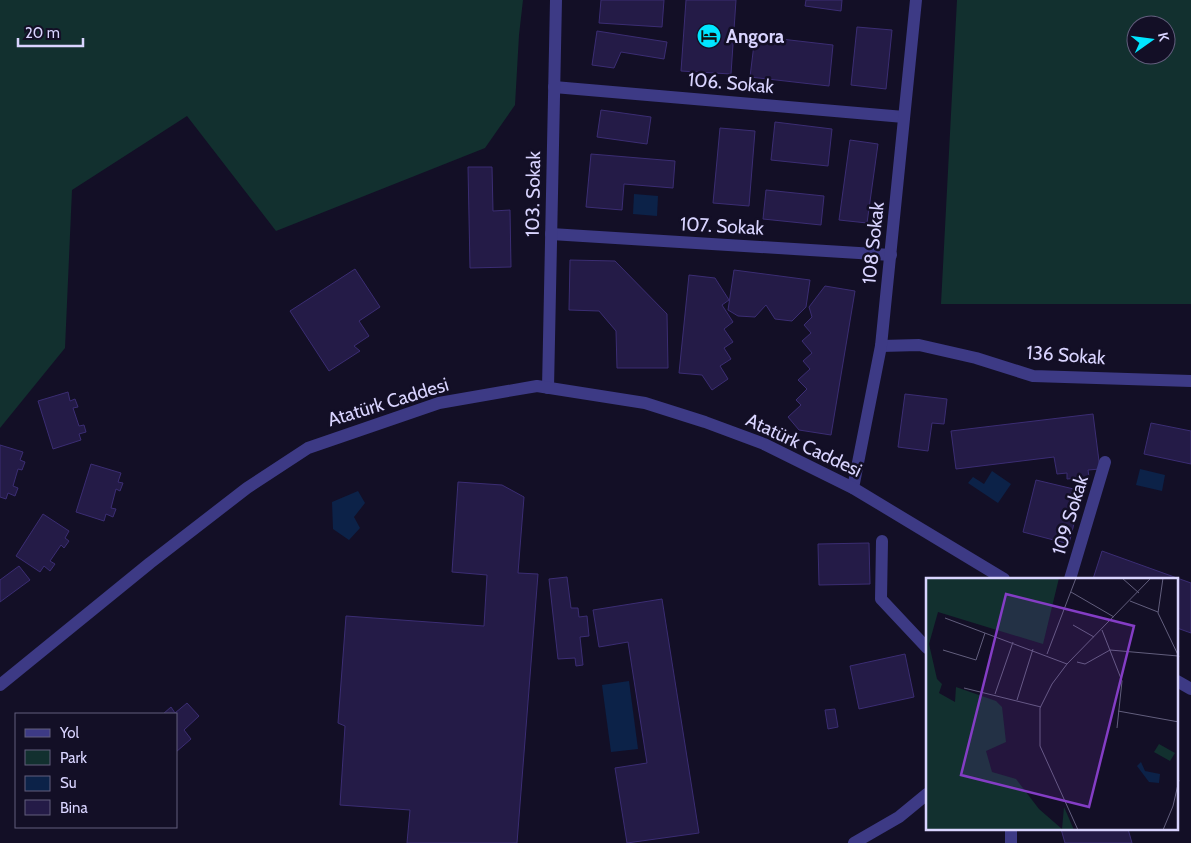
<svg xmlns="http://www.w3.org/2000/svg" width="1191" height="843" font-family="Cabin,sans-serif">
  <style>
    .green { fill: #12302f; fill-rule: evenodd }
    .water { fill: #0c2248 }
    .building { fill: #241b47; stroke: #3b2d73 }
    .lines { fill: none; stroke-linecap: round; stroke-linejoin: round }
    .minor { stroke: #3d3a85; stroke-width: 12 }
    .labels { text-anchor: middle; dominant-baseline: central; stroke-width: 5; stroke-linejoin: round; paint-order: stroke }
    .poi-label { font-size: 19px; font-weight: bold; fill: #d9d4ff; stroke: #130f26; text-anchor: start }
    .street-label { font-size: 19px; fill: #d9d4ff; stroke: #130f26 }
    .inset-road { fill: none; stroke: #625e7d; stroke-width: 1 }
    .view { fill: #843dc5; fill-opacity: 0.15; stroke: #843dc5; stroke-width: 2.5 }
    .inset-edge { fill: none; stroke: #d9d4ff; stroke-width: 2.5 }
  </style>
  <rect width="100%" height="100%" fill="#130f26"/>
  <g class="green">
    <polygon points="0,0 523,0 519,35 515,105 485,148 276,231 187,116 72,190 65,348 0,428"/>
    <path d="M957,0H1191V304H941ZM1136,25H1166V55H1136Z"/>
  </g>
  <g class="water">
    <polygon points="634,194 658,196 657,216 633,214"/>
    <polygon points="1140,469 1165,475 1162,491 1136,485"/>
    <polygon points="992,471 1011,484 998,503 968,483 973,477 984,484"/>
    <polygon points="358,491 365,503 354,517 360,528 349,540 333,529 332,502"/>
    <polygon points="629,681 638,749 611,752 602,685"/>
  </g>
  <g class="building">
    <polygon points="601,0 664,0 662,27 599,23"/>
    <polygon points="686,0 736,0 731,74 681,71"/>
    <polygon points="806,0 842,0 841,11 805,6"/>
    <polygon points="857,27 892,30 886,89 851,85"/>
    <polygon points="597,31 667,42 664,59 621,52 614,68 592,65"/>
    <polygon points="755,36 833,45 829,86 750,77"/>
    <polygon points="601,110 651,117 647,144 597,137"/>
    <polygon points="775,122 832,129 828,166 771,160"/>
    <polygon points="720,128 755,131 749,206 713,203"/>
    <polygon points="850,140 878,144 867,223 839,220"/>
    <polygon points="591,154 675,161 673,188 624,184 622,210 586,207"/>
    <polygon points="468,167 492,167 493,211 510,210 511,267 470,268"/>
    <polygon points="766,190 824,196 821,225 763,219"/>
    <polygon points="570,260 615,261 667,314 668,368 617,368 616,331 599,311 569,310"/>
    <polygon points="355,269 380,307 359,321 369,336 354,346 360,351 329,371 290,311"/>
    <polygon points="734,270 810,280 806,307 792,321 775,319 766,305 755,317 738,316 728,310"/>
    <polygon points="689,275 715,278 729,300 722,305 733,322 724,329 733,342 724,348 731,359 720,366 728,379 712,390 702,375 679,373"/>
    <polygon points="825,286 855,291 831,435 799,430 788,417 801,405 796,400 807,389 798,380 810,369 803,361 812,353 802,341 811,333 804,325 812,317 809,307"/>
    <polygon points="68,392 70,401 75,399 78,407 73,408 79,426 84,425 86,432 79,434 81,440 53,449 38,401"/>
    <polygon points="905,394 947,399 944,424 932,423 928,451 898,447"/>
    <polygon points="1093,414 1100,469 1088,470 1089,477 1067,479 1067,473 1057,474 1054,457 956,469 951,431"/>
    <polygon points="1151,423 1191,431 1191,464 1144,454"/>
    <polygon points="0,445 23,452 20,460 25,462 22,470 18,469 13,486 18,488 15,496 8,493 6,499 0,497"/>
    <polygon points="91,464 121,473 118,482 123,483 120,491 116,489 111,508 116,509 113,517 106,514 104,521 76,512"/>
    <polygon points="1036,480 1082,491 1069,544 1023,532"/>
    <polygon points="458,482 502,485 524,497 518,573 538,574 517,843 407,843 410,810 340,805 345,726 338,723 346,616 484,626 487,575 452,572"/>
    <polygon points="43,514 69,531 65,538 69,541 64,548 61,545 50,561 55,564 50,571 44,566 40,572 16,556"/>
    <polygon points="869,543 870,584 819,585 818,544"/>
    <polygon points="1102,551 1191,583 1191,633 1177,628 1177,579 1093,579"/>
    <polygon points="19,566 30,580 0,602 0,580"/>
    <polygon points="567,577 571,608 578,608 579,617 587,616 589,636 580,637 583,665 576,666 575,658 558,659 549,579"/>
    <polygon points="662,599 699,833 627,843 615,768 647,763 628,642 599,647 593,610"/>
    <polygon points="905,654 914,697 859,709 850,666"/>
    <polygon points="187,703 199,716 184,730 191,739 176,752 176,714 163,714 171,707 175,713"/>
    <polygon points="835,709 838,727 828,729 825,710"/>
    <polygon points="1061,829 1128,829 1132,843 1065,843"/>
  </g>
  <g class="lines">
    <g class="minor">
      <polyline points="554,87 904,117"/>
      <polyline points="551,234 891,255"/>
      <polyline points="881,346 919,345 976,358 1033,376 1191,381"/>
      <polyline points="548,388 556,0"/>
      <polyline points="853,488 881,346 916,0"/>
      <polyline points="882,541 881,599 927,648"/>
      <polyline points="1070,579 1105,462"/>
      <polyline points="1177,681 1191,689"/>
      <polyline points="0,685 150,563 247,488 308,448 439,403 537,386 645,403 705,422 764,444 853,488 1004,579"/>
      <polyline points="1011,829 1011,843"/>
      <polyline points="854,843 899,817 927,794"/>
    </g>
  </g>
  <defs>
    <symbol id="hotel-disc" viewBox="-11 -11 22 22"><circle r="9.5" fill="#00e5ff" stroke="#130f26"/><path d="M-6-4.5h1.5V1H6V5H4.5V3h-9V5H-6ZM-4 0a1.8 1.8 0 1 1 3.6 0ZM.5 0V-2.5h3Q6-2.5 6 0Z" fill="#111"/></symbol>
  </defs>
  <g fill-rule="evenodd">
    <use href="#hotel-disc" x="695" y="22" width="28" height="28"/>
  </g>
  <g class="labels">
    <g class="poi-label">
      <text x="726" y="36">Angora</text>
    </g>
    <g class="street-label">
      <text transform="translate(731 83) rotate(5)">106. Sokak</text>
      <text transform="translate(533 194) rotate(-89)">103. Sokak</text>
      <text transform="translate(722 226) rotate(3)">107. Sokak</text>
      <text transform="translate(873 243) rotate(-84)">108 Sokak</text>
      <text transform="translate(1066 355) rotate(4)">136 Sokak</text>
      <text transform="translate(388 402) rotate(-17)">Atatürk Caddesi</text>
      <text transform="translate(804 445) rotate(25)">Atatürk Caddesi</text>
      <text transform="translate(1070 515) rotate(-73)">109 Sokak</text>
    </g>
  </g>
  <g transform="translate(926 578)">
    <rect width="252" height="252" fill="#130f26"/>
    <path d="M0,0H133L117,66L12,34L3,66L11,101L16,106L13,115L29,124L30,109L70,123L76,129L80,164L60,173L66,194L90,201L113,231L136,251L138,229L148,252H0ZM233,166L249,175L244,183L228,174Z" fill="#12302f"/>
    <path d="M215,184L219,193L234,196L233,205L223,204L211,188Z" fill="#0c2248"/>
    <path class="inset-road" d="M196,0L213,15M237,0L232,35L253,79M145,14L188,39M204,23L232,34M19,40L141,86M147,47L168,59M176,52L196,103L191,150M17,72L50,82L59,55M121,76L150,0M151,84L159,86L184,72L252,78M38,110L115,129M69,116L87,64M91,122L107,71M192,133L253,144M152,252L114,168V130L126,106L141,86L225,0M237,252L247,228L253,202"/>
    <path class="view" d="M80,16L208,48L163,229L35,197Z"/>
    <rect width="252" height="252" class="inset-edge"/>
  </g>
  <rect x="15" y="713" width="162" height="115" fill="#130f26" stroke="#625e7d"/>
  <rect x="25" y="729" width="25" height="8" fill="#3d3a85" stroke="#625e7d"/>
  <text x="60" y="738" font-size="15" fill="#d9d4ff">Yol</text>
  <rect x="25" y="750" width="25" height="15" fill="#12302f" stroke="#625e7d"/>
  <text x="60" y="763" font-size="15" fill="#d9d4ff">Park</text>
  <rect x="25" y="776" width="25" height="15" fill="#0c2248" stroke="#625e7d"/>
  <text x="60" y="788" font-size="15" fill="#d9d4ff">Su</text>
  <rect x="25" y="800" width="25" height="15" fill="#241b47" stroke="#625e7d"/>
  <text x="60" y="813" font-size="15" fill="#d9d4ff">Bina</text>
  <g transform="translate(1151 40) rotate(76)"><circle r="24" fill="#130f26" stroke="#625e7d"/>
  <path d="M0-4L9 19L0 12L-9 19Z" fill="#00e5ff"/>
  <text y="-8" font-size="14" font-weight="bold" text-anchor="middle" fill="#d9d4ff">K</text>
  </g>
  <path d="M18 38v8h65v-8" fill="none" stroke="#d9d4ff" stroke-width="2.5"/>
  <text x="25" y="38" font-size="15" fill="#d9d4ff" stroke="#130f26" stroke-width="4" paint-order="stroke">20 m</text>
</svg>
